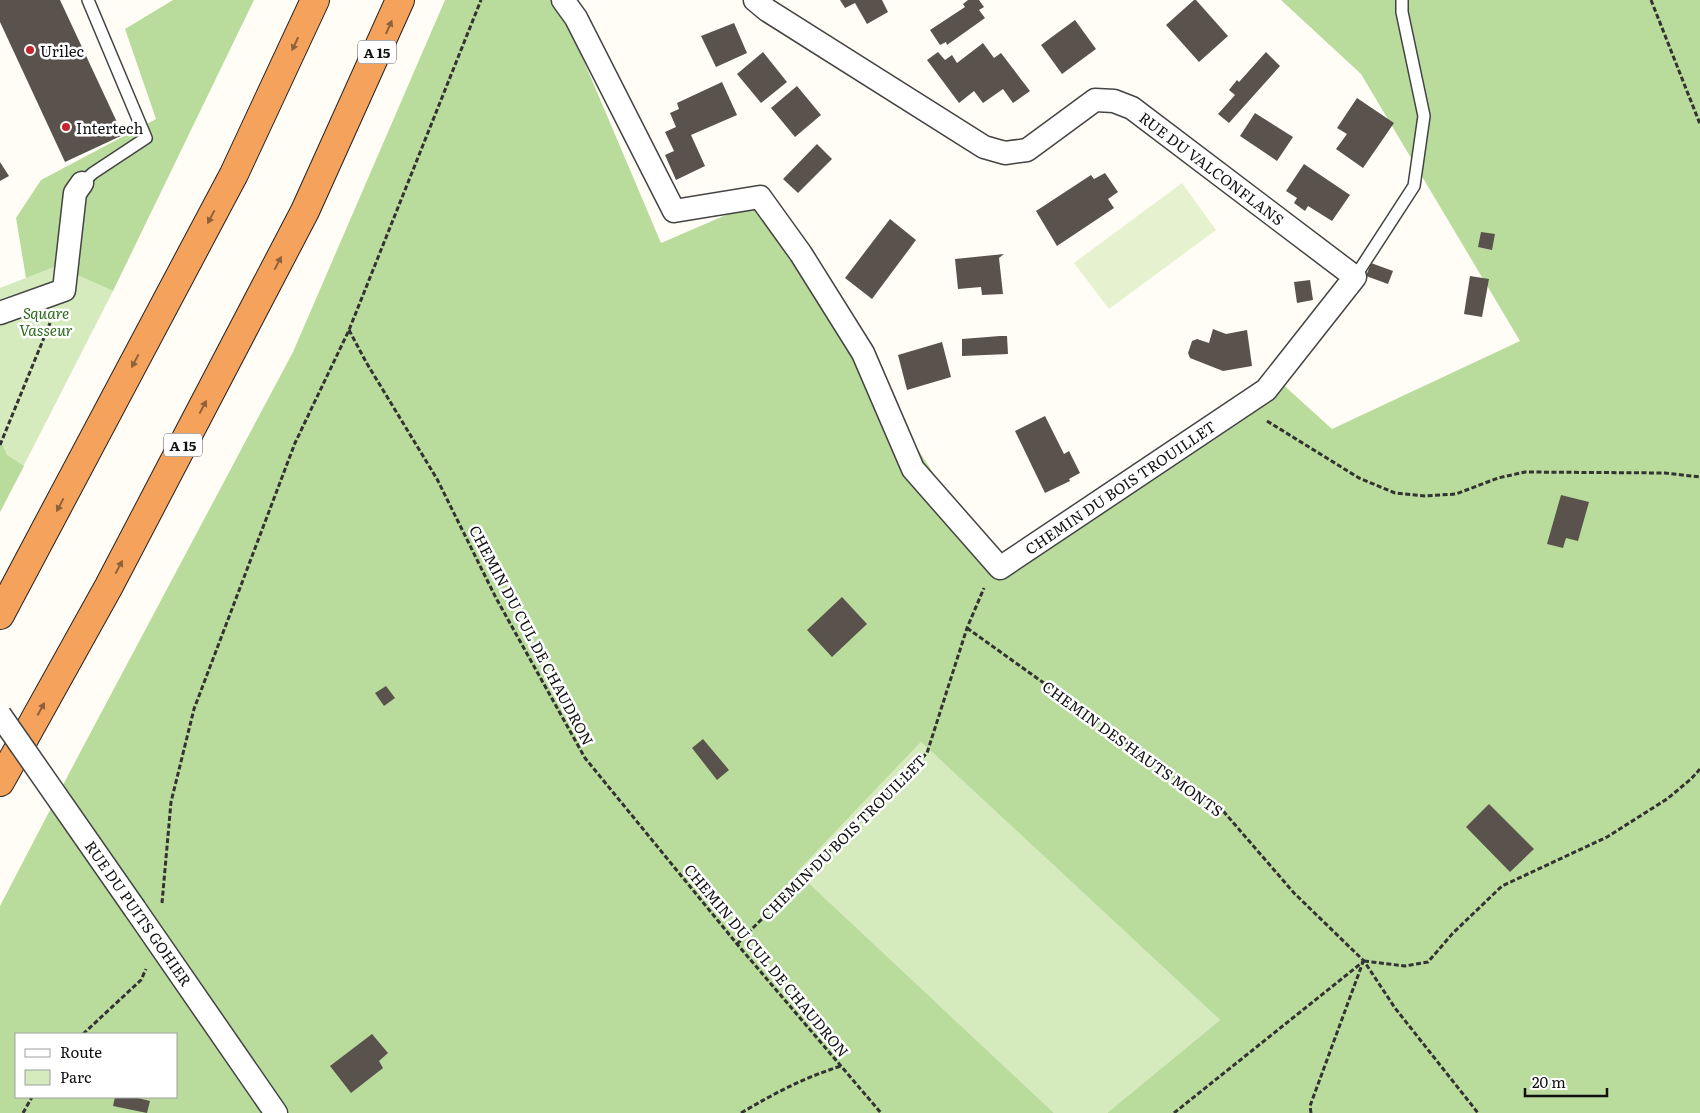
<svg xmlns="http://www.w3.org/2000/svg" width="1700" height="1113" font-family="Literata,serif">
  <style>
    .green { fill: #d5ebbd }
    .forest { fill: #b9dc9c; fill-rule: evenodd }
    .pitch { fill: #e6f2cf }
    .building { fill: #5a524d }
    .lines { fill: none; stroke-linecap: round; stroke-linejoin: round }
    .service-casing { stroke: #444; stroke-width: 14 }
    .minor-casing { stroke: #444; stroke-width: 25 }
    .motorway-casing { stroke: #222; stroke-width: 30 }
    .path { stroke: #333; stroke-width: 3; stroke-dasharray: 5 2.5; stroke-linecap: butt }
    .service { stroke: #fff; stroke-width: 11 }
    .minor { stroke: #fff; stroke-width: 22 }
    .motorway { stroke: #f5a25d; stroke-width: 28 }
    .minor-bridge-casing { stroke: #444; stroke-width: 25; stroke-linecap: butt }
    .minor-bridge { stroke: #fff; stroke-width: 22 }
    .oneway { fill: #8e613b }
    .poi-dot { fill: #c4262e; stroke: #fff; stroke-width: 2 }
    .labels { text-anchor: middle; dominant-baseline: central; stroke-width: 5; stroke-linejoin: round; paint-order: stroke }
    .shield { fill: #fff; stroke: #585858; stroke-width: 1 }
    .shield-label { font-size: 14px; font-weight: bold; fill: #111 }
    .poi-label { font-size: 15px; fill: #111; stroke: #fff; text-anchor: start }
    .street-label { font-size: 15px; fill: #111; stroke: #fff }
    .park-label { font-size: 15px; font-style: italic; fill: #2f6b1f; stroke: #fff }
  </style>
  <rect width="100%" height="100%" fill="#fffdf5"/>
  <g class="green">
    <polygon points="57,266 113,291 0,512 0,288"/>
    <polygon points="921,742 1220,1020 1107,1113 1054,1113 797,872"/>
  </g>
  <g class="forest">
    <polygon points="173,0 254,0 113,291 57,266 26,278 16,218 41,180 156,119 125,29"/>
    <path d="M445,0H558L661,243L756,202L1000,575L1278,380L1332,429L1520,341L1361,74L1281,0H1700V1113H1107L1220,1020L921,742L797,872L1054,1113H0V906L75,762L293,352ZM16,1034H176V1097H16Z"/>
    <polygon points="0,440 7,455 24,466 0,512"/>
  </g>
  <polygon class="pitch" points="1182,183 1216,230 1109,309 1074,263"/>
  <g class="building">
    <polygon points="0,0 60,0 123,135 65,162 0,22"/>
    <polygon points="840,0 882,0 888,12 867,24 855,3 845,8"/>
    <polygon points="968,0 979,0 984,7 979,10 985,18 947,45 946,42 940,45 930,30 965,7 963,4"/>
    <polygon points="1194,0 1196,0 1228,36 1199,62 1166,25"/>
    <polygon points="1075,20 1096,49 1062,74 1041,45"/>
    <polygon points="734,23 747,53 716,67 701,36"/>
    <polygon points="983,43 994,58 1001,53 1030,91 1013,103 1003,89 983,103 974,91 959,103 927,60 938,52 945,60 952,55 957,63"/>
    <polygon points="763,52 787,82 761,103 737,74"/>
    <polygon points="1266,52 1280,66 1229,123 1218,114 1235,95 1229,90 1237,80 1239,82"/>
    <polygon points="722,82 737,115 691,135 705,166 676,180 665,155 674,151 665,132 676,127 670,113 679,109 677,103"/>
    <polygon points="797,86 821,115 795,137 771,108"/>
    <polygon points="1357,98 1394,123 1363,168 1336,149 1347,134 1337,128"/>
    <polygon points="1255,113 1293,137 1277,161 1240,136"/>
    <polygon points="817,144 832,159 798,193 783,179"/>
    <polygon points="0,162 9,176 0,181"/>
    <polygon points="1304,164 1350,195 1332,221 1308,206 1305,211 1294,203 1297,198 1286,191"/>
    <polygon points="1105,173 1118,192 1108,199 1114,208 1057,246 1036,211 1091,175 1094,179"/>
    <polygon points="890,219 916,240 872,299 845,278"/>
    <polygon points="1481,232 1495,234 1492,250 1478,247"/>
    <polygon points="1004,254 999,258 1003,294 982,295 981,287 958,289 955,259"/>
    <polygon points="1371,263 1393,271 1388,284 1366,276"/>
    <polygon points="1470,276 1489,279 1482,317 1464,314"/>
    <polygon points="1310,280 1313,300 1297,303 1294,282"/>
    <polygon points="1213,329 1226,334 1247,330 1252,366 1223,371 1190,358 1188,353 1192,341 1197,339 1209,343"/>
    <polygon points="1000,336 1007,336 1008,354 962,356 962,339"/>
    <polygon points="942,342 951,377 907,390 898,355"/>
    <polygon points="1045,416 1064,454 1069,451 1080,473 1069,479 1070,481 1045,493 1015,431"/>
    <polygon points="1561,495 1589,502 1578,541 1566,538 1563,548 1547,544"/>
    <polygon points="842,597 867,624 832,657 807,630"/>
    <polygon points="386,686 395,698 384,706 375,693"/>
    <polygon points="703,739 729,770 717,780 692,748"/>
    <polygon points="1489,804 1534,849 1510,872 1466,827"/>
    <polygon points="372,1034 388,1053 379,1061 383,1068 351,1093 330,1066"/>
    <polygon points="115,1097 134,1097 150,1101 147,1113 113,1106"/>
  </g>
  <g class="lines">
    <defs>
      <g id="service">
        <polyline points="82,183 93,173 146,138 88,0"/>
        <polyline points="1355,277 1414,186 1424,116 1402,12 1402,0"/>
      </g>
      <g id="minor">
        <polyline points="563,0 576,18 674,211 760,197 801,254 863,353 913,469 1000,568 1266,390 1355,277 1132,108 1114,101 1095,100 1027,150 1005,153 984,147 767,10 755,0"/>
        <polyline points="0,313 64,290 75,193 82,183"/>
        <polyline points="135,909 276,1113"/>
      </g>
      <g id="motorway">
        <polyline points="0,615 234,174 315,0"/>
        <polyline points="0,782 109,586 305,211 400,0"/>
      </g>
    </defs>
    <use href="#service" class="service-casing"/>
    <use href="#minor" class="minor-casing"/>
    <use href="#motorway" class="motorway-casing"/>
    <g class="path">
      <polyline points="1651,0 1700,124"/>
      <polyline points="349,330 366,362 437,479 496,598 585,758 737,944 881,1113"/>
      <polyline points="1267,421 1359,478 1395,493 1425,496 1456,494 1498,478 1525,472 1665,473 1700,477"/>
      <polyline points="0,445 50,323"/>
      <polyline points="967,628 1224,812 1294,893 1364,961 1395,1008 1478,1113"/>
      <polyline points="162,903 171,802 194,709 295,443 349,330 481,0"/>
      <polyline points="737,944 927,753 967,628 984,588"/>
      <polyline points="1364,961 1405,966 1428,962 1453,933 1502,886 1607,837 1667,799 1691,779 1700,769"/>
      <polyline points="83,1034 141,980 146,969"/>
      <polyline points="23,1113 32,1097"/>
      <path d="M741,1113C775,1093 803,1078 841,1066"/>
      <polyline points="1174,1113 1364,961"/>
      <polyline points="1311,1113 1310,1106 1363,962"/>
    </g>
    <use href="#service" class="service"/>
    <use href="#minor" class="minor"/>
    <use href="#motorway" class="motorway"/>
    <defs>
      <polyline id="minor-bridge" points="0,715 135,909"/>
    </defs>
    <use href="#minor-bridge" class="minor-bridge-casing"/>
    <use href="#minor-bridge" class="minor-bridge"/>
  </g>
  <defs><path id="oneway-solid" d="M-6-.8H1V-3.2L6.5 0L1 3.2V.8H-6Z" transform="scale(1.25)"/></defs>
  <g class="oneway">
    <use href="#oneway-solid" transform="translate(389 27) rotate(-66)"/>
    <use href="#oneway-solid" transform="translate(295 44) rotate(115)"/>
    <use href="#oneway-solid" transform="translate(211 217) rotate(118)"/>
    <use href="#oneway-solid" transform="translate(278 263) rotate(-62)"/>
    <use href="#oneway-solid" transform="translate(135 361) rotate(118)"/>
    <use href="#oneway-solid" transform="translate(203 407) rotate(-62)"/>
    <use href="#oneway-solid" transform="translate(60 505) rotate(118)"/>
    <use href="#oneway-solid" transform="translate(119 567) rotate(-62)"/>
    <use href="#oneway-solid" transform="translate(41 709) rotate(-61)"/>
  </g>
  <g class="poi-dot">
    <circle cx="30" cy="50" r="5"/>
    <circle cx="66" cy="127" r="5"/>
  </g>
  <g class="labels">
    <g class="shield">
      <rect x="358" y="40.5" width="38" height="23" rx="4"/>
      <rect x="164" y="433.5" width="38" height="23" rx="4"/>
    </g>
    <g class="shield-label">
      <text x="377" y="52">A 15</text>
      <text x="183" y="445">A 15</text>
    </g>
    <g class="poi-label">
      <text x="40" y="50">Urilec</text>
      <text x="76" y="127">Intertech</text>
    </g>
    <g class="street-label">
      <text transform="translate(1212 168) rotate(37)">RUE DU VALCONFLANS</text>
      <text transform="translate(1120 487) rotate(-34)">CHEMIN DU BOIS TROUILLET</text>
      <text transform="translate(532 635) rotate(62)">CHEMIN DU CUL DE CHAUDRON</text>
      <text transform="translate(1133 748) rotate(36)">CHEMIN DES HAUTS MONTS</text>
      <text transform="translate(843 837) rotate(-45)">CHEMIN DU BOIS TROUILLET</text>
      <text transform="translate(139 913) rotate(55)">RUE DU PUITS GOHIER</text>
      <text transform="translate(767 960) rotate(50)">CHEMIN DU CUL DE CHAUDRON</text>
    </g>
    <g class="park-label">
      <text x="46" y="312">Square<tspan x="46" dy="17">Vasseur</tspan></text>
    </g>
  </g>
  <rect x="15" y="1033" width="162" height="65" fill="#ffffff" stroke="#a0a0a0"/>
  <rect x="25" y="1049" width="25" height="8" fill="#ffffff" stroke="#a0a0a0"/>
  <text x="60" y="1058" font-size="15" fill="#111111">Route</text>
  <rect x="25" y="1070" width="25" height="15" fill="#d5ebbd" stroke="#a0a0a0"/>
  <text x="60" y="1083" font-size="15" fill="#111111">Parc</text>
  <path d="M1525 1088v8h82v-8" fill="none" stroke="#111111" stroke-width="2.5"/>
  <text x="1532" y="1088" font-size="15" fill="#111111" stroke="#ffffff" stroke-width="4" paint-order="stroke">20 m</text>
</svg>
